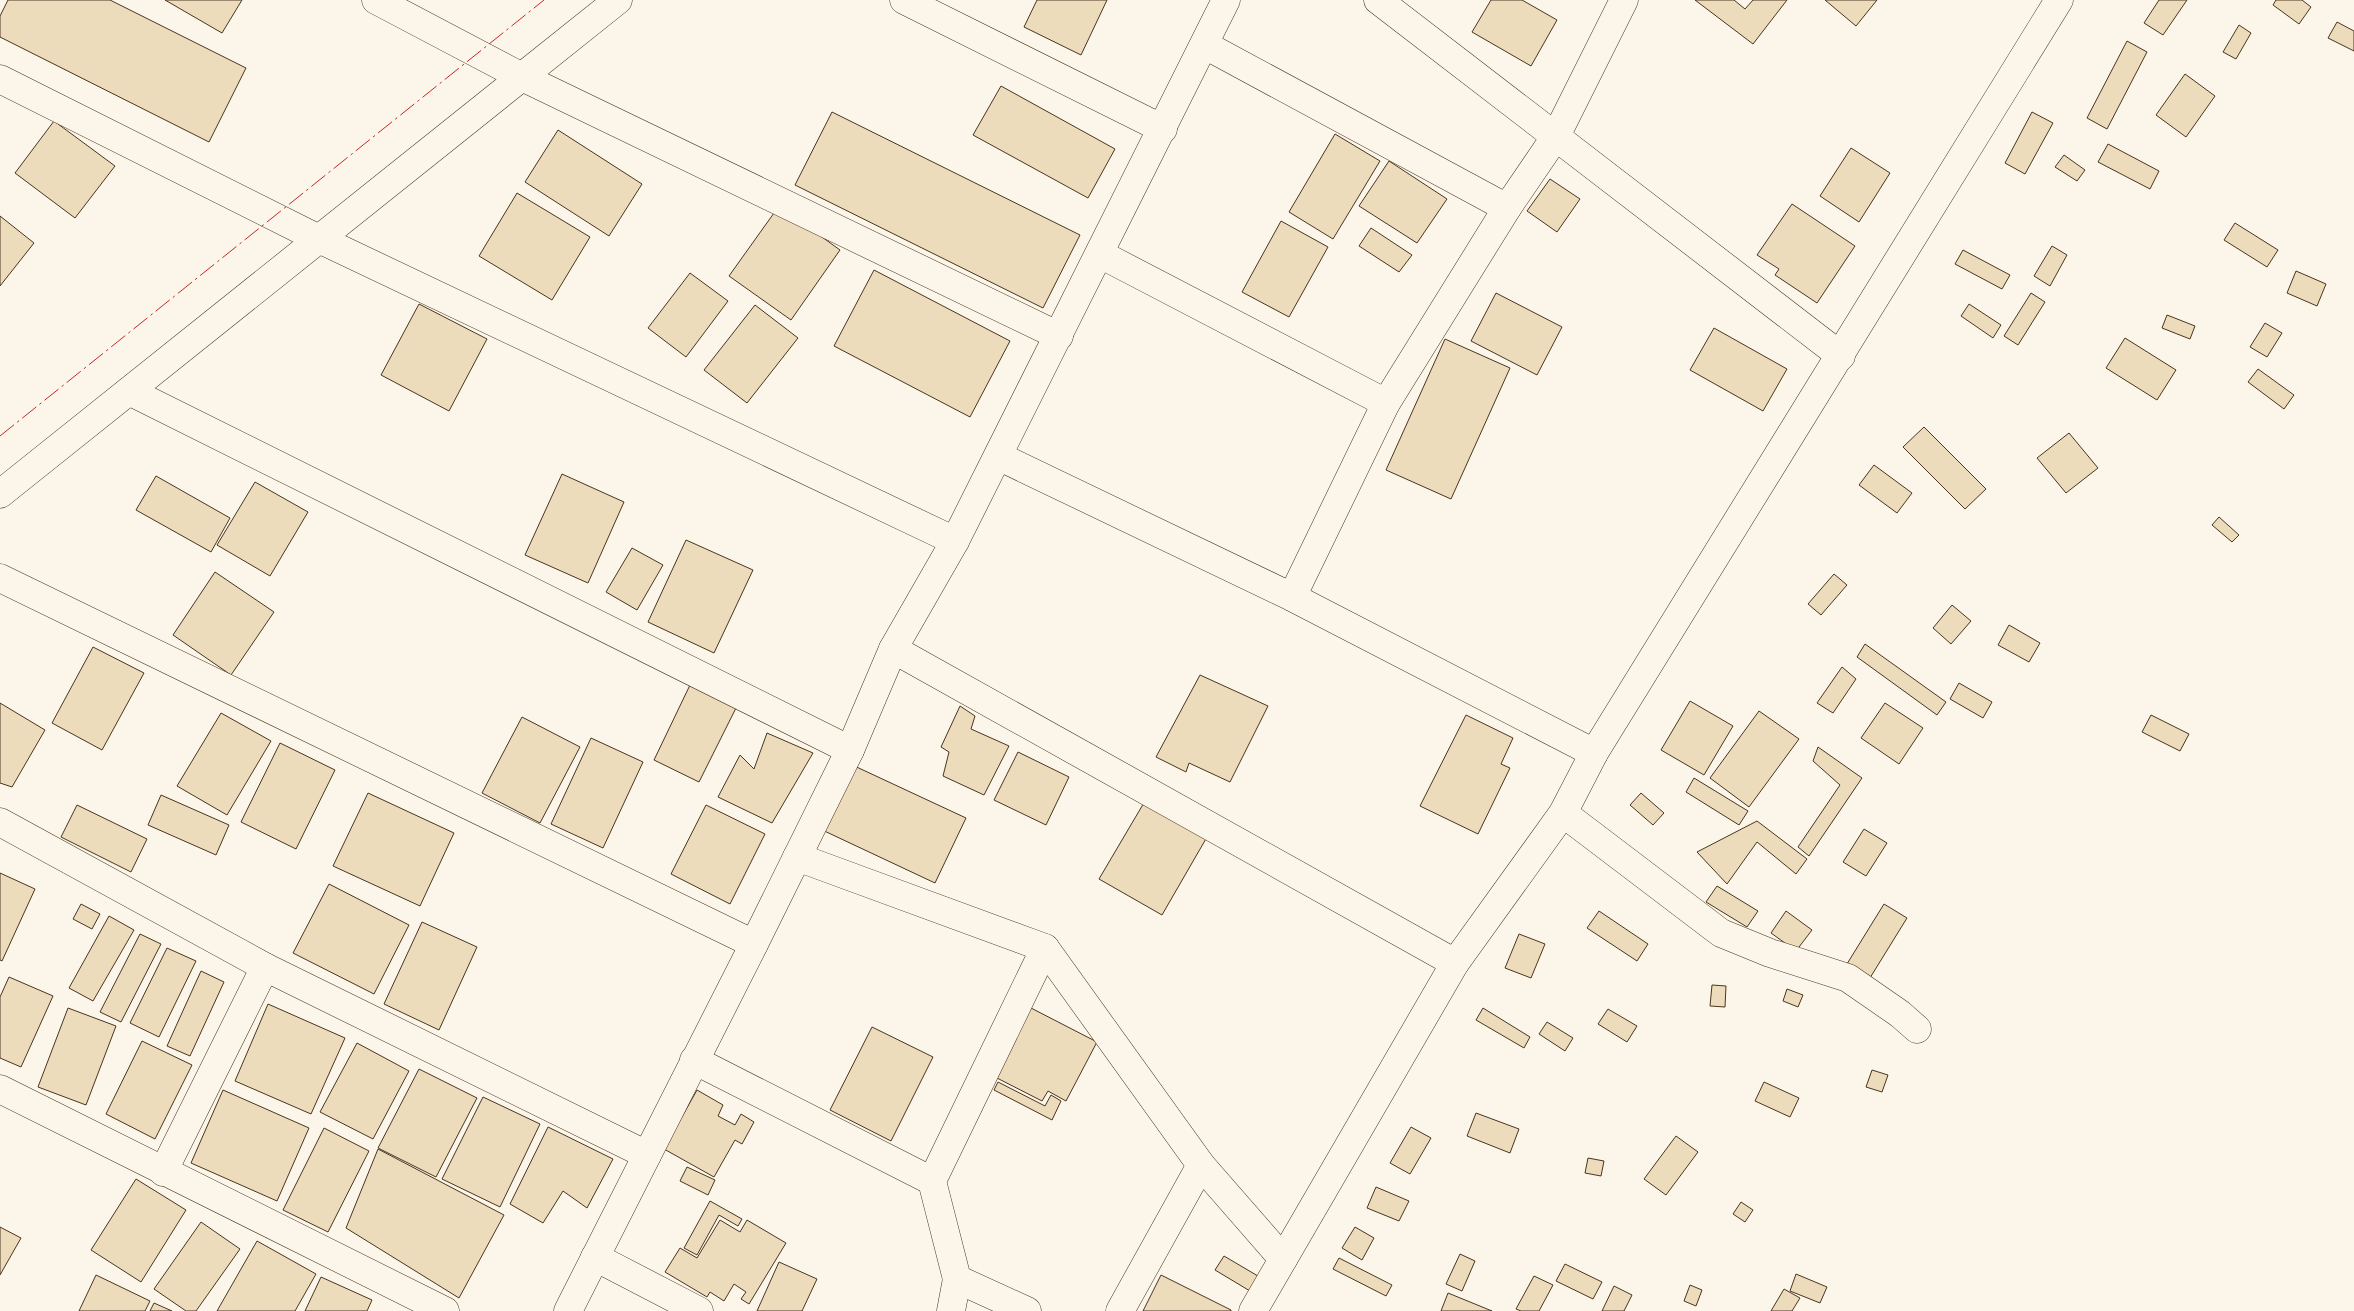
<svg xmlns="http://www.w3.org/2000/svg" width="2354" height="1311" font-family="'PT Serif',serif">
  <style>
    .building { fill: #ecdcbc; stroke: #4a3520 }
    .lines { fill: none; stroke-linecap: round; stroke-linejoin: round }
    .minor-casing { stroke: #4a3520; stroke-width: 29 }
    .minor { stroke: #fbf6e9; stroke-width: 28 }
    .power { stroke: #c62828; stroke-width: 1; stroke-dasharray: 18 4 2.5 4; stroke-linecap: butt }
  </style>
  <rect width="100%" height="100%" fill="#fbf6e9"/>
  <g class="building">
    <polygon points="8,0 110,0 246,68 209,142 0,37 0,16"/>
    <polygon points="165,0 242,0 222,33"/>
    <polygon points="1037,0 1107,0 1081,55 1024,27"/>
    <polygon points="1491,0 1522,0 1557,20 1531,66 1472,32"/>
    <polygon points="1695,0 1734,0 1745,9 1753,0 1787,0 1753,44"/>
    <polygon points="1825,0 1877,0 1856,26"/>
    <polygon points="2159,0 2187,0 2163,35 2144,23"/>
    <polygon points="2276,0 2302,0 2311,7 2299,24 2273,5"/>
    <polygon points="2337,22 2354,31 2354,51 2328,38"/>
    <polygon points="2239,25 2251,33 2236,59 2223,52"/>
    <polygon points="2127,41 2147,52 2107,129 2087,118"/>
    <polygon points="2185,74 2215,96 2186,137 2156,115"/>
    <polygon points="1001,86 1115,149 1088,198 973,135"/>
    <polygon points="832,112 1080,235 1043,308 795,185"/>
    <polygon points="2032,112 2053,123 2025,174 2005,163"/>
    <polygon points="54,121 115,166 75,218 15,173"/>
    <polygon points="558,130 642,184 609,236 525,182"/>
    <polygon points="1335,134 1380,161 1333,239 1289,212"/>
    <polygon points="2108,144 2159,171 2150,189 2098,162"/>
    <polygon points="1851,148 1890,173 1859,222 1820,196"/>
    <polygon points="2064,155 2085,170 2077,181 2055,167"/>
    <polygon points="1389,161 1447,199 1417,243 1359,206"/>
    <polygon points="1550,179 1580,199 1557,232 1527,211"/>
    <polygon points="517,193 590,237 552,300 479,256"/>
    <polygon points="1792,204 1855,246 1817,303 1775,275 1779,269 1757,255"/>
    <polygon points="779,206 840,250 791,320 729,276"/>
    <polygon points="0,216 34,243 0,286"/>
    <polygon points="1281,221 1328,247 1289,317 1242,292"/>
    <polygon points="2235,223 2278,250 2267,267 2224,240"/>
    <polygon points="1371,228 1412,255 1399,272 1359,246"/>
    <polygon points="2052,246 2067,255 2050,286 2034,276"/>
    <polygon points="1963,250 2010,275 2002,289 1955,264"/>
    <polygon points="874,270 1010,341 970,417 834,346"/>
    <polygon points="2296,271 2326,284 2317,306 2287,293"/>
    <polygon points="690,273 728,301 686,357 648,328"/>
    <polygon points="1496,293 1562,327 1537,375 1471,341"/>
    <polygon points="2031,293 2045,302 2018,345 2004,336"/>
    <polygon points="419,304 487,339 449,411 381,375"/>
    <polygon points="1969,304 2001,325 1993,338 1961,316"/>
    <polygon points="755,305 798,338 747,403 704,370"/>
    <polygon points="2167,315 2195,326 2190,339 2162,328"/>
    <polygon points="2265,323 2282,333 2267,357 2250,347"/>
    <polygon points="1714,328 1787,369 1763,411 1690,370"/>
    <polygon points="2125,338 2176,370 2157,400 2106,368"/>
    <polygon points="1445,339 1510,368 1451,499 1386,470"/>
    <polygon points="2258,369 2294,395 2284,409 2248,382"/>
    <polygon points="1924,427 1986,489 1965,509 1903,447"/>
    <polygon points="2069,433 2098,468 2066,493 2037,458"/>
    <polygon points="1874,465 1912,493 1897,513 1859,485"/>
    <polygon points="562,474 624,502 588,583 525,555"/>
    <polygon points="156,476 230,518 211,552 136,510"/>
    <polygon points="255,482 308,512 270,576 217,545"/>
    <polygon points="2219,517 2239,535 2232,542 2212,525"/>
    <polygon points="686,540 753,570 714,653 648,622"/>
    <polygon points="632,548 663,565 637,610 606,592"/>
    <polygon points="215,572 274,612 231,675 173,635"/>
    <polygon points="1834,574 1847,585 1821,615 1808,604"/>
    <polygon points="1952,605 1971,621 1951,644 1933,628"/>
    <polygon points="2009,625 2040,643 2029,662 1998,645"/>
    <polygon points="1865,644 1946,702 1937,715 1857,657"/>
    <polygon points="93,647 144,673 102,750 52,723"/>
    <polygon points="1842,667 1856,679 1833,713 1817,703"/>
    <polygon points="1200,675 1268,706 1230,782 1189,763 1186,772 1156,757"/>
    <polygon points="1959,683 1992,702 1983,718 1950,699"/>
    <polygon points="690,685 736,708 699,782 654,760"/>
    <polygon points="1690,701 1733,726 1704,775 1661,750"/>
    <polygon points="0,703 45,730 12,787 0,783"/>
    <polygon points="1885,703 1923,728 1899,764 1861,738"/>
    <polygon points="960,706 975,716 971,729 1009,746 984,795 943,776 949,752 941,747"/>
    <polygon points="1759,711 1799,739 1749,807 1710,778"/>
    <polygon points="221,713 271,741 227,815 177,786"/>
    <polygon points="1466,715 1513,738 1501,764 1510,768 1478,834 1420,806"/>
    <polygon points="2151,715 2189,734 2180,751 2142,732"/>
    <polygon points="522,717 580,747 540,823 482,793"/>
    <polygon points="767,733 813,753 772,823 718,797 740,755 754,769"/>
    <polygon points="591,738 643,762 603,848 551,824"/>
    <polygon points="280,743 335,770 296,849 241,822"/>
    <polygon points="1818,747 1862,778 1809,856 1798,847 1840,785 1813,761"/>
    <polygon points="1018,752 1069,777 1046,825 994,800"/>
    <polygon points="848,763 966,818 935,883 818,828"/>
    <polygon points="1694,778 1748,811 1739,825 1686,792"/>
    <polygon points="368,793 454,833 420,906 333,866"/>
    <polygon points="1641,793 1664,813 1653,825 1630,805"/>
    <polygon points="161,795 229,825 216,855 148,825"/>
    <polygon points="1145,801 1207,837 1162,915 1099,879"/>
    <polygon points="77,805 147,839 131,872 61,837"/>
    <polygon points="706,805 765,834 730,904 671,874"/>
    <polygon points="1757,821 1807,859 1796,874 1757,842 1727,884 1697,852"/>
    <polygon points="1864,829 1887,843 1866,876 1843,862"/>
    <polygon points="0,873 35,889 2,961 0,960"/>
    <polygon points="329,884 409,925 374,994 293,953"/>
    <polygon points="1717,886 1758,911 1747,927 1706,902"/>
    <polygon points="81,904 100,914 92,929 73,919"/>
    <polygon points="1884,904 1907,918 1865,986 1842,972"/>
    <polygon points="1599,911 1648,944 1637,961 1587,928"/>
    <polygon points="1786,911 1812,930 1796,951 1771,933"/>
    <polygon points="109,916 134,930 93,1001 69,988"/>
    <polygon points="422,922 477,947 439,1030 384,1004"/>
    <polygon points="140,934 161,944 121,1022 100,1012"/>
    <polygon points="1519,934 1545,944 1531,978 1505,968"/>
    <polygon points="167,948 196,961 159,1037 130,1023"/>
    <polygon points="201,971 224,982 190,1056 167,1046"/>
    <polygon points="9,977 53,996 21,1067 0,1058 0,997"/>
    <polygon points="1712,985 1726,986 1725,1007 1710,1006"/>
    <polygon points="1787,989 1803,995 1798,1007 1783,1001"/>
    <polygon points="268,1004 345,1038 311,1114 235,1081"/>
    <polygon points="68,1008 116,1026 86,1105 38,1087"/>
    <polygon points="1031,1008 1097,1042 1066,1101 1048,1091 1042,1101 995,1077"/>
    <polygon points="1483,1008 1530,1037 1524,1048 1476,1020"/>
    <polygon points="1608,1009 1637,1026 1627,1042 1598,1024"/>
    <polygon points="1547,1022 1573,1038 1565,1051 1539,1034"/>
    <polygon points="872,1027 933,1057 891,1141 830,1110"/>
    <polygon points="142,1041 192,1065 155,1139 106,1114"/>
    <polygon points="357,1043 409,1071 373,1139 320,1112"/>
    <polygon points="419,1069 477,1098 436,1177 378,1148"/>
    <polygon points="1872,1070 1888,1075 1882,1092 1866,1087"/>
    <polygon points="998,1082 1045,1106 1051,1095 1061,1101 1052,1120 994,1090"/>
    <polygon points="1764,1082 1799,1098 1790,1117 1755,1101"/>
    <polygon points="223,1090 309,1128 277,1201 191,1163"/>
    <polygon points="697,1090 723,1105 718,1116 735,1125 741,1114 754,1122 742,1144 735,1140 714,1177 664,1149"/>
    <polygon points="483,1097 540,1124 500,1207 442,1179"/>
    <polygon points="1476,1113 1519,1129 1510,1153 1467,1136"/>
    <polygon points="548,1127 613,1159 587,1208 563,1191 543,1223 510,1204"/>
    <polygon points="1411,1127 1431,1138 1410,1174 1390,1163"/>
    <polygon points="324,1128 369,1151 328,1232 283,1210"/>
    <polygon points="1676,1136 1698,1152 1666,1195 1644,1179"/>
    <polygon points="378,1149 504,1215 459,1298 346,1228"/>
    <polygon points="1588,1158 1604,1161 1601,1176 1585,1173"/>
    <polygon points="687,1167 715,1180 708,1195 680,1181"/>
    <polygon points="136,1179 186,1210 141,1282 91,1250"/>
    <polygon points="1376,1187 1409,1201 1399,1221 1367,1208"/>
    <polygon points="710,1201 742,1219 738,1226 719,1215 697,1255 684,1248"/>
    <polygon points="1741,1202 1753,1210 1745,1222 1733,1214"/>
    <polygon points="720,1220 740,1232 747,1220 786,1243 749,1304 741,1299 746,1292 734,1284 724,1301 710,1292 707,1297 665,1272 680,1248 697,1258"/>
    <polygon points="201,1222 240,1249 196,1311 186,1311 154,1289"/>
    <polygon points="0,1227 21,1238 0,1275"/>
    <polygon points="1355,1227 1374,1238 1362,1260 1342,1248"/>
    <polygon points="257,1241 316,1274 295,1311 217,1311"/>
    <polygon points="1460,1254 1475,1261 1462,1291 1446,1284"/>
    <polygon points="1224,1256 1263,1279 1255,1294 1215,1270"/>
    <polygon points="1339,1258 1392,1285 1386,1296 1333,1269"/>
    <polygon points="779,1262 817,1279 802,1311 757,1311"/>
    <polygon points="1565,1264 1602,1282 1593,1299 1556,1281"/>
    <polygon points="1796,1274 1827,1287 1820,1303 1790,1291"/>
    <polygon points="96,1275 150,1301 145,1311 79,1311"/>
    <polygon points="1161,1275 1231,1310 1231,1311 1143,1311"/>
    <polygon points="1534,1276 1553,1285 1539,1311 1521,1311 1516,1309"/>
    <polygon points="321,1277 372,1300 367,1311 305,1311"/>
    <polygon points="1690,1285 1702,1290 1696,1306 1684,1301"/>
    <polygon points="1614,1286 1632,1295 1624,1311 1602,1311"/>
    <polygon points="1784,1289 1800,1298 1792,1311 1771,1311"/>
    <polygon points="1448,1293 1492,1311 1441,1311"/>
    <polygon points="154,1303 172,1311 150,1311"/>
  </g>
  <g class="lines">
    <defs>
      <g id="minor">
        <polyline points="376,0 522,77 1059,336"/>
        <polyline points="904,0 1163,129"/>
        <polyline points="1378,0 1841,356"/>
        <polyline points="1205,45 1507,208"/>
        <polyline points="0,79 319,239 955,541"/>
        <polyline points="1100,254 1386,403"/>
        <polyline points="129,391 850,750"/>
        <polyline points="998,456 1292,597 1594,753"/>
        <polyline points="0,494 618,0"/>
        <polyline points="0,578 754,944"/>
        <polyline points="1292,597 1386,403 1507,208 1556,136 1624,0"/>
        <polyline points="893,649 1455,963"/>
        <polyline points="1563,813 1721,933 1770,953 1848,978 1900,1014 1917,1029"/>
        <polyline points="0,822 265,967 647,1155"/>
        <polyline points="797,857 1045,948 1201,1165 1283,1259"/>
        <polyline points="694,1060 932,1181"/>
        <polyline points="0,1089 445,1311"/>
        <polyline points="163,1172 265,967"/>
        <polyline points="595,1257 699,1311"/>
        <polyline points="568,1311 754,944 850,750 893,649 955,541 1226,0"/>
        <polyline points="951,1311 957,1279"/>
        <polyline points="1027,1311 957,1279 932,1181 1045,948"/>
        <polyline points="1120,1311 1201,1165"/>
        <polyline points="1253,1311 1455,963 1563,813 1594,753 2059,0"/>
      </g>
    </defs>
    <use href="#minor" class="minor-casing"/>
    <use href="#minor" class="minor"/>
    <polyline class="power" points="0,436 544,0"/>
  </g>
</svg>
